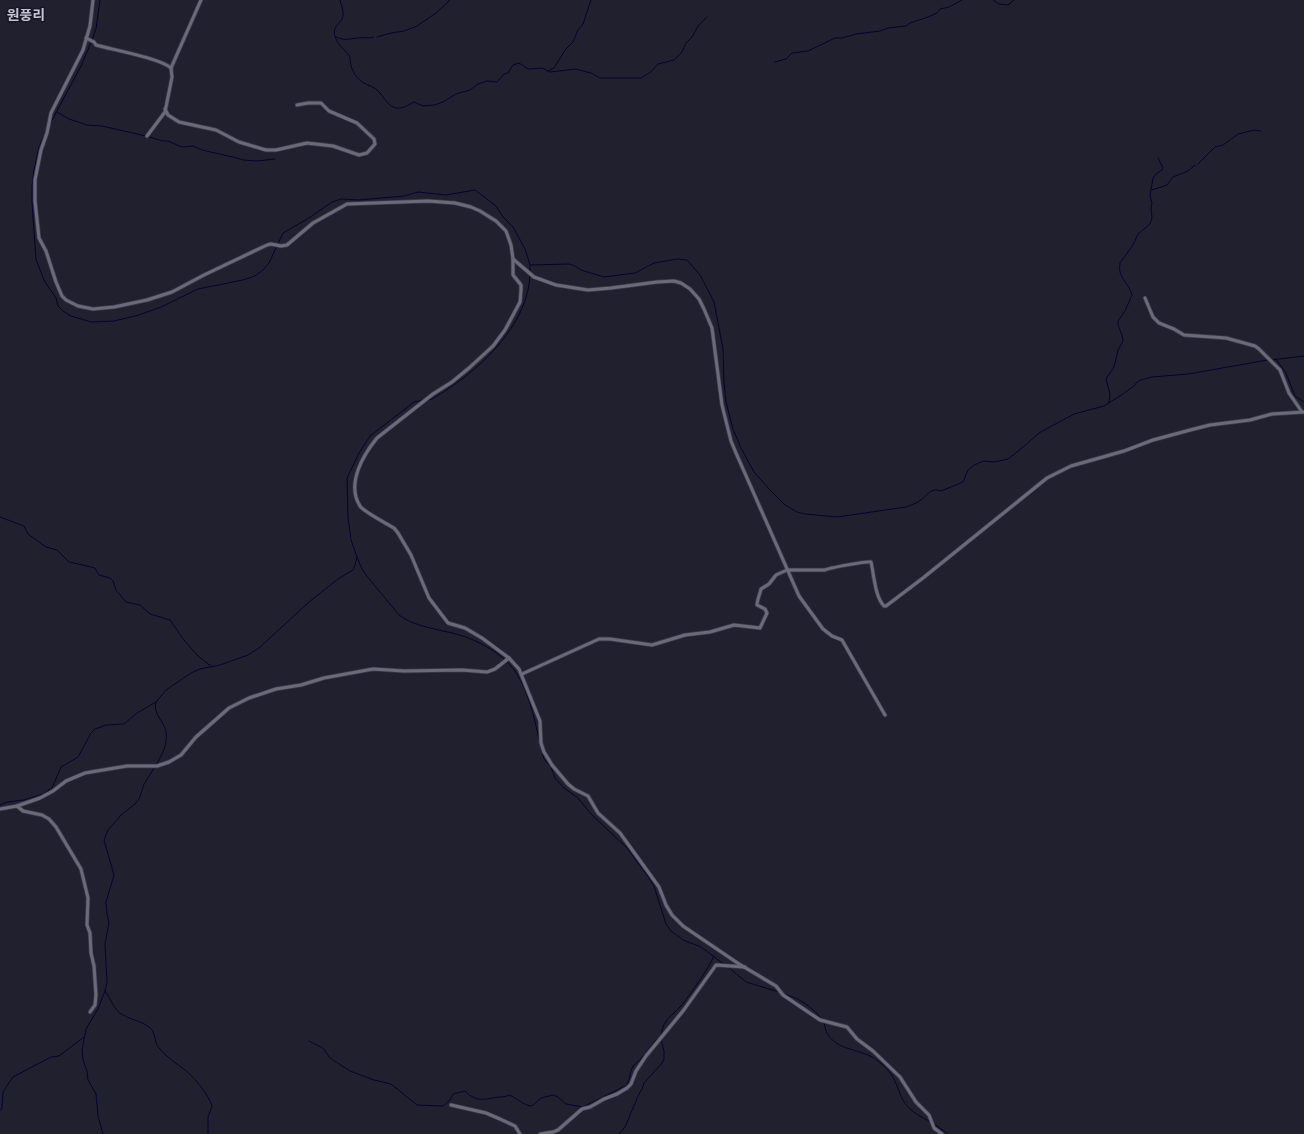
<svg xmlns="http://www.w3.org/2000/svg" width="1304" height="1134" font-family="'Exo 2','Noto Sans KR',sans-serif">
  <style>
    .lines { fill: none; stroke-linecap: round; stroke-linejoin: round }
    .stream { stroke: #00052e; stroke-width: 1 }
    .street-casing { stroke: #3d3c48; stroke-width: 4.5 }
    .street { stroke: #6a6a7c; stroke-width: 3 }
    .labels { text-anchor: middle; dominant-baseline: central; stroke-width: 3; stroke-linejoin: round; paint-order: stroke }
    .quarter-label { font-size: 14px; font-weight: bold; fill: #c4c3d7; stroke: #181725 }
  </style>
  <rect width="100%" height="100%" fill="#21202f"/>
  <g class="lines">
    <g class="stream">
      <path d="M340,0C341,5 344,11 343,16C342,24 330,26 336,39C339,47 346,50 350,57C350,68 355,78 364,83C369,86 375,87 378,91C384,96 387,106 396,108C403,109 408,105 414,102L423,106L434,105L443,102L456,94L470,90L478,84L487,81L497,82L504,74L508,73L513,65L519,63L528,69L542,68L550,72L575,69L591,73L600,78H641L651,72L658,64L674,60L682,52L686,43L692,37L698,26L707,17"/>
      <polyline points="993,0 999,4 1008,5 1014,0"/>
      <path d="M336,37C347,41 347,39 358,38C364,37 368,39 374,37"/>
      <polyline points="377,37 391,33 404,31 417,26 436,13 450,0"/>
      <polyline points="775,62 786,59 792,53 808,51 835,38 842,38 856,34 880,31 888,28 906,26 910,23 928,17 937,13 940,9 949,7 962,0"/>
      <polyline points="548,71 554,68 565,50 573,42 578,30 583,24 591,0"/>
      <polyline points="57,112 69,119 87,125 102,126 146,136"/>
      <polyline points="50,124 81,66 92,40 96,29 100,0"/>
      <polyline points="45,134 39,147 34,170 32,186 32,202 36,260 45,282 56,298 58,306 63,311 71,316 91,322 114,321 139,315 161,307 198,289 243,280 255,276 263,270 269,263 283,233 309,218 332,202 341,199 358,200 404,196 418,192 446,195 475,190 496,206 503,217 513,227 525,249 530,265 530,271"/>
      <polyline points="149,137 163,141 168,141 182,147 193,146 202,150 237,158 243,160 257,161 275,159"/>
      <polyline points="1198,164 1215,147 1223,145 1238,134 1254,130 1261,131"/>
      <polyline points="1152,190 1167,185 1173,177 1188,171 1195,165"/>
      <path d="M531,265L569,264L575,266L581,270L604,277L635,273L654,263L677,259L687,260L700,275L714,302L723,349L724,383L726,402L733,429L741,448L754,472L769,489L785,505L797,512L805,514L837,517L906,507C911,505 917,503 921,500C927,495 932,487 941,491L963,482L968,470L974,465L984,461L994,462L1008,459L1022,448L1039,433L1074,414L1104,406L1123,394L1134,386L1137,382L1141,380L1152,377L1188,374L1268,360"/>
      <polyline points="1276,359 1286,373 1295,396 1304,402"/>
      <polyline points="1271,360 1304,356"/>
      <path d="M423,400L414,402L370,436L359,453L347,478L348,517L351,540L356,554L361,567L366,575L399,615C415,627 437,629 456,634C478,640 502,653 515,671C532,696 536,730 544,759L551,767L555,778L564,788L578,798L591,814L627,848L647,875L654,886L666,924L671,931L683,940L701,947L725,965"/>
      <path d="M428,400L432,399C475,374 528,328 530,275"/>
      <path d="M1109,403L1110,394L1106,379L1114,367L1118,350L1123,341L1122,335L1118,325V321L1125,311L1132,295C1129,282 1117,278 1120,263L1133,245L1138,234L1150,224L1152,218L1151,208L1152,203L1150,196L1153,178L1156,174L1162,170L1163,168L1158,158"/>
      <polyline points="0,517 24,526 28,534 46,547 57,550 69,562 91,567 95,568 99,575 110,578 113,581 116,590 126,602 140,605 150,614 170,620 184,640 197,655 212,667"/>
      <path d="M156,765C162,755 168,744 166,732C164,721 152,713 156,702"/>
      <polyline points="0,805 7,802 24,800 43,794 52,788 61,767 78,757 91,733 95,729 106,725 124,724 137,713 156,702 166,690 191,673 200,669 220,665 248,655 259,648 309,602 338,579 353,570 355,565 357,557"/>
      <polyline points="728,967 746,982 779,992"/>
      <path d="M105,991C111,999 114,1011 123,1015C132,1020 141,1021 149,1027C157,1033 153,1041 159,1048C166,1057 176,1063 185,1070C195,1078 208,1094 212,1106L208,1117V1134"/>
      <path d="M784,994C798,997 814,1008 822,1020"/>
      <path d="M824,1022C825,1025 825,1028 826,1031C835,1052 863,1048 878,1061C884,1065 891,1073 894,1079C898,1087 900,1095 904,1102C911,1112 921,1117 931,1122"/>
      <path d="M661,1036C663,1019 671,1017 681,1006C687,999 712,964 713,957"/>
      <path d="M309,1041L323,1048L330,1058L350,1071L374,1080L391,1084L417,1105L443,1106L450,1100L453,1094L465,1091C477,1103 484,1099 499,1097C503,1097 505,1097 509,1095C517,1098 524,1106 532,1106L541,1098L553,1095L558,1097L566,1104L583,1107L623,1087L626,1086L629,1080L631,1071L633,1066L641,1059L655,1041L659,1038"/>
      <polyline points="0,1111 2,1108 3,1092 13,1077 51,1057 59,1056 84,1037"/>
      <polyline points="934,1124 948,1134"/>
      <polyline points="103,1134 98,1116 96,1094 88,1080 87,1071 83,1060 82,1050 86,1029 98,1009 105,991 107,982 105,944 109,923 107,914 106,902 114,875 104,840 108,830 121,815 136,803 140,797 144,784 154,768"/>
      <polyline points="619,1134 625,1127 638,1096 642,1089 644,1083 662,1063 664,1059 664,1051 661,1039"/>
    </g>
    <defs>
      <g id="street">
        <path d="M93,0L90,26L83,50L51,113L47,133L41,150L35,180V201L39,238L46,251L56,282L62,296L66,300L78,306L93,309L114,307L147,300L172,292L204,275L267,245L271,244L281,246L287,245L313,223L347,204L428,201L455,203L471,207L480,211L496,221L506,231L511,245L513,259V275L521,285V290L520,302L505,330L493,346L469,368L452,382L433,394L377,438C363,455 346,484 360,506C363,511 387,524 394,528L398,533L411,555L429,598L448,623L465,628L482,638L509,658L519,669L540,721L541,743L544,752L552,765L568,784L574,789L588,796L598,813L620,833L659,887L666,905L672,915L683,926L739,964L776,986L783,995L820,1020L847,1027L857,1039L873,1051L900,1077L916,1102L929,1115L934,1128L942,1134"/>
        <path d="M86,38L94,42L96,45C114,50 159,58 171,68L172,77L165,112L147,136"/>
        <polyline points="171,68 201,0"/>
        <polyline points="165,109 168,115 179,122 216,130 239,142 266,150 276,150 307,143 333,146 359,155 367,153 375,144 374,139 357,123 329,111 321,103 308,103 297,105"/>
        <polyline points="513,259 534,277 556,285 588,290 611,288 657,282 674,281 681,283 690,289 699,299 704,309 712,328 722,405 731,441 736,453 799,596 823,629 832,636 842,640 885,715"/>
        <polyline points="1145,298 1153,317 1159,323 1174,329 1184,335 1226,338 1255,346 1259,349 1280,370 1289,393 1302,412"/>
        <path d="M522,674L599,639H610L652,645L685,635L710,632L734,625L760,628L767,613L765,609L757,605C757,600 760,594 761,589L769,584L776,575L787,570H825C829,568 866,561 871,562C874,575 875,597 884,606H886L923,578L1047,478L1071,466L1124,451L1153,440L1194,429L1210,425L1250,420L1272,414L1304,412"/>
        <polyline points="17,806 23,811 42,815 49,819 56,827 81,869 88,898 87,925 90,933 91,953 94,966 96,995 95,1005 90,1012"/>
        <polyline points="0,809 17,806 40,798 53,791 66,781 85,773 127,766 157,766 169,762 181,755 196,737 229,708 249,698 276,689 301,685 324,678 373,669 404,671 462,670 487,672 495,669 509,658"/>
        <polyline points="451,1105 486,1113 500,1119 515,1126 520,1134"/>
        <polyline points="540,1134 553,1132 558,1130 582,1109 590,1107 604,1099 617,1094 627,1088 631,1084 636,1071 646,1056 683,1011 716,965 745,967"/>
      </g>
    </defs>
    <use href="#street" class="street-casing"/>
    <use href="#street" class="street"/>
  </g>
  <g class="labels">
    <g class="quarter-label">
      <text x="26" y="14">원풍리</text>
    </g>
  </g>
</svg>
